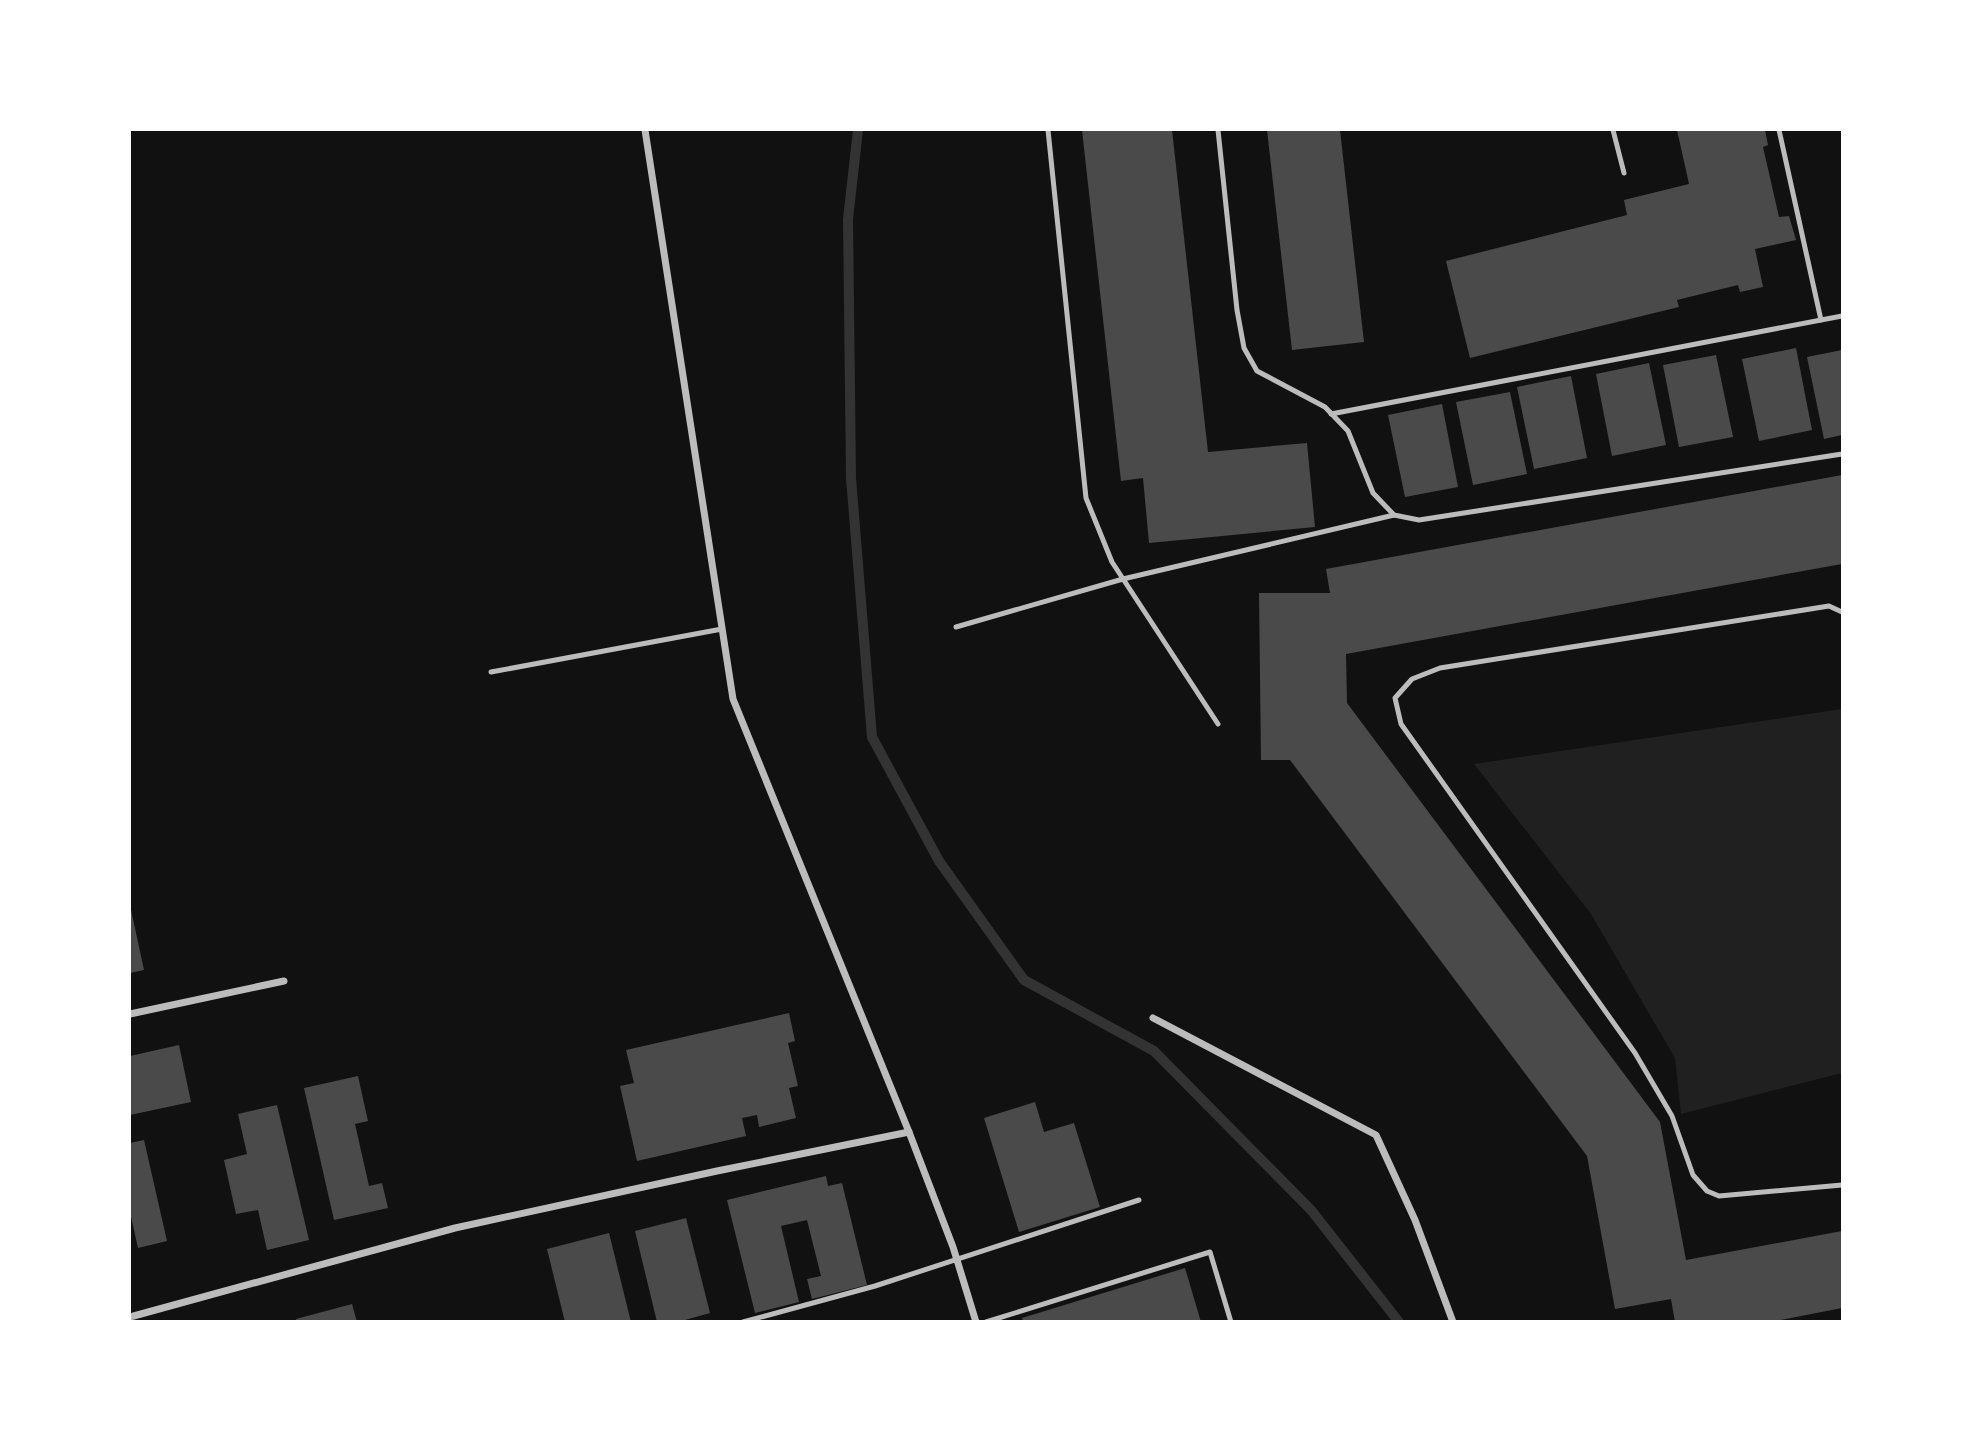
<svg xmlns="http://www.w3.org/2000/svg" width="1972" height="1451" font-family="Commissioner,sans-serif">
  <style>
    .green { fill: #202020 }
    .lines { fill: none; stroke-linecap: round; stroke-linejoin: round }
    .stream { stroke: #333; stroke-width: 10 }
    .building { fill: #4a4a4a }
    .service { stroke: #bcbcbc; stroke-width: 5 }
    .minor { stroke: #bcbcbc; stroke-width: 7 }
  </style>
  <rect width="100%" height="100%" fill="#111"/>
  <polygon class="green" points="1842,709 1842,1073 1681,1114 1675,1058 1591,914 1474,764"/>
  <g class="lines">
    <polyline class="stream" points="858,130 848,219 851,478 872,737 939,861 1024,980 1154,1051 1311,1210 1399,1322"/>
  </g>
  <g class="building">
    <polygon points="1082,130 1172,130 1208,452 1307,443 1315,527 1149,543 1143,478 1121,481"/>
    <polygon points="1267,130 1340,130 1364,342 1292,350"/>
    <polygon points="1677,130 1765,130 1768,145 1763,147 1779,217 1789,216 1796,240 1755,249 1763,287 1740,292 1738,285 1677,300 1679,307 1470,358 1446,261 1627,215 1624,200 1689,184"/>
    <polygon points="1796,348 1812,430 1759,441 1742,359"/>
    <polygon points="1842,350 1842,435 1824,439 1807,357"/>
    <polygon points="1716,355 1733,437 1679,447 1663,365"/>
    <polygon points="1649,363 1666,445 1612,456 1596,374"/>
    <polygon points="1571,376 1587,458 1534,469 1517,387"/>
    <polygon points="1510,392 1527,474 1473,485 1456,402"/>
    <polygon points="1442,404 1458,487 1405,497 1388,415"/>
    <polygon points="1842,475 1842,564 1346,654 1347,703 1660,1122 1686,1260 1842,1231 1842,1308 1770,1322 1675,1322 1671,1299 1615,1309 1587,1156 1290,760 1261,760 1259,593 1330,593 1326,569"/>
    <polygon points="130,905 144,970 130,973"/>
    <polygon points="789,1013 795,1041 788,1043 798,1086 789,1088 796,1118 759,1127 757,1115 742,1118 746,1136 637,1161 620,1086 634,1083 626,1050"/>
    <polygon points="179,1045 191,1102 130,1115 130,1056"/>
    <polygon points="358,1076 368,1121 355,1124 369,1186 382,1183 388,1208 334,1220 304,1088"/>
    <polygon points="1035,1102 1044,1132 1074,1123 1100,1207 1019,1232 984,1118"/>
    <polygon points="277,1105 309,1240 267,1250 258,1210 236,1214 224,1160 247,1154 238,1114"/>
    <polygon points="144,1140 167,1241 138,1248 130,1212 130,1143"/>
    <polygon points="826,1176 828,1186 842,1183 867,1285 812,1299 807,1279 821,1276 807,1220 781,1226 799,1302 755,1313 727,1200"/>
    <polygon points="686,1218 710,1313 678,1322 657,1322 635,1231"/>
    <polygon points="609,1233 631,1322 565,1322 547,1249"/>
    <polygon points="1185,1268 1201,1322 1023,1322 1022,1318"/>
    <polygon points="352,1304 357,1322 297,1322 296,1319"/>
  </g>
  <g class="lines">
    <g class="service">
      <polyline points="1048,130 1086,498 1112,562 1218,724"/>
      <polyline points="1218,130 1237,310 1244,348 1257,371 1325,407 1348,431 1373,493 1394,515 1419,520 1842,454"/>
      <polyline points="1613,130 1624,173"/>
      <polyline points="1779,130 1821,320"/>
      <polyline points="1331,414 1842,316"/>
      <polyline points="1842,612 1829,606 1440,668 1412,679 1395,698 1401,724 1635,1053 1672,1116 1693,1175 1707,1191 1719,1196 1842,1185"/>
      <polyline points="956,627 1123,579 1394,515"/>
      <polyline points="491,672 722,629"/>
      <polyline points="743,1322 875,1286 1139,1200"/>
      <polyline points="986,1322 1210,1252 1231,1322"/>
    </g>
    <g class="minor">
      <polyline points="645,130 733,699 909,1132 953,1247 976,1322"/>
      <polyline points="130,1014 284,981"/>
      <polyline points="1153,1018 1376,1135 1415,1220 1453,1322"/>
      <polyline points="130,1317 455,1228 717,1171 909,1132"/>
    </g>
  </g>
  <rect width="1972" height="1451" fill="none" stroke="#ffffff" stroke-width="262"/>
</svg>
